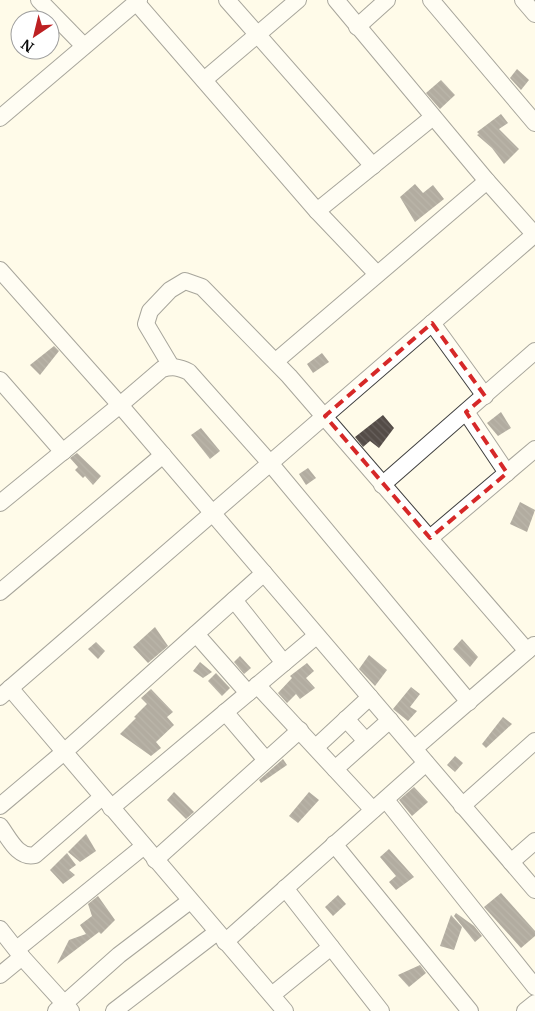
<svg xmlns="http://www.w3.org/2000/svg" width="535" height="1011" font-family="Merriweather,serif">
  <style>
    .building { fill: url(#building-back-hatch) }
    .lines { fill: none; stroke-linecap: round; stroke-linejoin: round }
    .minor-casing { stroke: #3e3e3e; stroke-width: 18 }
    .minor { stroke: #fff; stroke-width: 16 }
    .marked { fill: none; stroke: #d62828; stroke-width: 4; stroke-dasharray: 10 6; stroke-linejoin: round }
  </style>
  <defs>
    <pattern id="building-back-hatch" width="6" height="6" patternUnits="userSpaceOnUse" patternTransform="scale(1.25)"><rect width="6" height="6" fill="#544c47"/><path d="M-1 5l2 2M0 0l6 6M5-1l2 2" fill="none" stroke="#68615d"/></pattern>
  </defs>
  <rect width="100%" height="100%" fill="#fffbe9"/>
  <g class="building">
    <polygon points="517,69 529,80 521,90 510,78"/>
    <polygon points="441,80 455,95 440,109 426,93"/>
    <polygon points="501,114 508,123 499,129 519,149 504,164 492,148 477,135 479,134 477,132"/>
    <polygon points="415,184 423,193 433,185 444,199 415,222 400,197"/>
    <polygon points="54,346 59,351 40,375 30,365"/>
    <polygon points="322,353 329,362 313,373 307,364"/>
    <polygon points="501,412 511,428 498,436 487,423"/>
    <polygon points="383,415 394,428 379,448 370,441 363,447 355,437"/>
    <polygon points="201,428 220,451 210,459 191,435"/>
    <polygon points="77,453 101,476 93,485 85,476 83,478 75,470 78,467 70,458"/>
    <polygon points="308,468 316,478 306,485 299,474"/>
    <polygon points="520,502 535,510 527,532 510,524"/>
    <polygon points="155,627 168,646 148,663 133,647"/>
    <polygon points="462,639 478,657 470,667 453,649"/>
    <polygon points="96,642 105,651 98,659 88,649"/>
    <polygon points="369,655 387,670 375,686 359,669"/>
    <polygon points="240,656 251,668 244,674 234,662"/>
    <polygon points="200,662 212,672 203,678 193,671"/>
    <polygon points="307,663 314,671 306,678 315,688 300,699 296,694 287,703 278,693 292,678 290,676"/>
    <polygon points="216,673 230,688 222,696 208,681"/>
    <polygon points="411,687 420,694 410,707 417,711 408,721 393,709"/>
    <polygon points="151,689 173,712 167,717 174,725 156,742 161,748 151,756 120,734 136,718 134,717 147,704 141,698"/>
    <polygon points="503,717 512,724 486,748 482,744"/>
    <polygon points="455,756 463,763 455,772 447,765"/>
    <polygon points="283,759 287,765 261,783 259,780"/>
    <polygon points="414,787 428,802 412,816 399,800"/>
    <polygon points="174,792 194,812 186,819 167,800"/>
    <polygon points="309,792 319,800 298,823 289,816"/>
    <polygon points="86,834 96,851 80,862 68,852"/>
    <polygon points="389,849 414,877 396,890 389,882 396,876 380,857"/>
    <polygon points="67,853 76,865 69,870 75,875 63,884 50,870"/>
    <polygon points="501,893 535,931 535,936 521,948 484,907"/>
    <polygon points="338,895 346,904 333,916 325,907"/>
    <polygon points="98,896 115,920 101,934 99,932 57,964 69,940 86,934 80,925 92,916 88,904"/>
    <polygon points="456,913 474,926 482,936 475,942 454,916"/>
    <polygon points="451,915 462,927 454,950 440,946"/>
    <polygon points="420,965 426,973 409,987 398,975"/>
  </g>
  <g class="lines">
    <defs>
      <g id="minor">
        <polyline points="39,0 84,46"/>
        <polyline points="227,0 373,166"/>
        <polyline points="336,0 487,181 535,235"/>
        <polyline points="431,0 535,123"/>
        <polyline points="523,0 535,14"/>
        <polyline points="136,2 317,211 377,274"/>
        <polyline points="357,27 387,0"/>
        <polyline points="204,80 298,0"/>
        <polyline points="0,118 139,0"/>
        <polyline points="317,211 433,117"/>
        <polyline points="0,270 120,405 535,890"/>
        <polyline points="432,323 485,396"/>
        <polyline points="276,361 487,181"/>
        <polyline points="171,366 146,324 150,311 170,290 185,281 202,287 289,376 527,651"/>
        <polyline points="0,380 63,452"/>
        <polyline points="466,412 507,473"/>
        <polyline points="382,485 535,351"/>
        <path d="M0,503L120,405L162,369C173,366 179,367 189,372L270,463L469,702"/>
        <polyline points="430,538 535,449"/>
        <polyline points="0,592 163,455"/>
        <polyline points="234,600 284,663"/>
        <polyline points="196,634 248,693"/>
        <polyline points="257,685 373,810"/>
        <polyline points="10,688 285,1011"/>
        <polyline points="0,697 535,234"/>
        <polyline points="225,712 266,760"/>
        <polyline points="346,719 366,741"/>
        <polyline points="316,747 370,697"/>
        <polyline points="415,748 534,645"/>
        <polyline points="335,769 390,720"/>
        <polyline points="386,800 535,987"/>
        <polyline points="0,806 64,752 264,573"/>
        <polyline points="462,806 535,741"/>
        <polyline points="111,808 316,636"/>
        <path d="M0,826C9,838 18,859 35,855L102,797"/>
        <polyline points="334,844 470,1011"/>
        <polyline points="155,860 300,730"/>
        <polyline points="511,862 535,841"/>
        <polyline points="285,888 381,1011"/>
        <polyline points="0,929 22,957 71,1011"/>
        <polyline points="225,942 426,763"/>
        <polyline points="17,949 144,846"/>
        <polyline points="0,975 22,957"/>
        <polyline points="272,995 331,947"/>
        <polyline points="56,1011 119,955 190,901"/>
        <polyline points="114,1011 217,932"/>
        <polyline points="525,1011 535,1003"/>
      </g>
    </defs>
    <use href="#minor" class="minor-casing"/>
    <use href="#minor" class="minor"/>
  </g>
  <path d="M0 0H535V1011H0ZM432,323L485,396L466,412L507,473L430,538L325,416Z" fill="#fffbe9" fill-opacity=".55" fill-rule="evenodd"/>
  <path class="marked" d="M432,323L485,396L466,412L507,473L430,538L325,416Z"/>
  <g transform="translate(35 35) rotate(215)"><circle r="24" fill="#ffffff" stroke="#9d9d9d"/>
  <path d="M0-4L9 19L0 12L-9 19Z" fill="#bd2022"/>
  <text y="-8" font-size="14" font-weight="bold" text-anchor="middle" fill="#0b0b0b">N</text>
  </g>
</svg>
